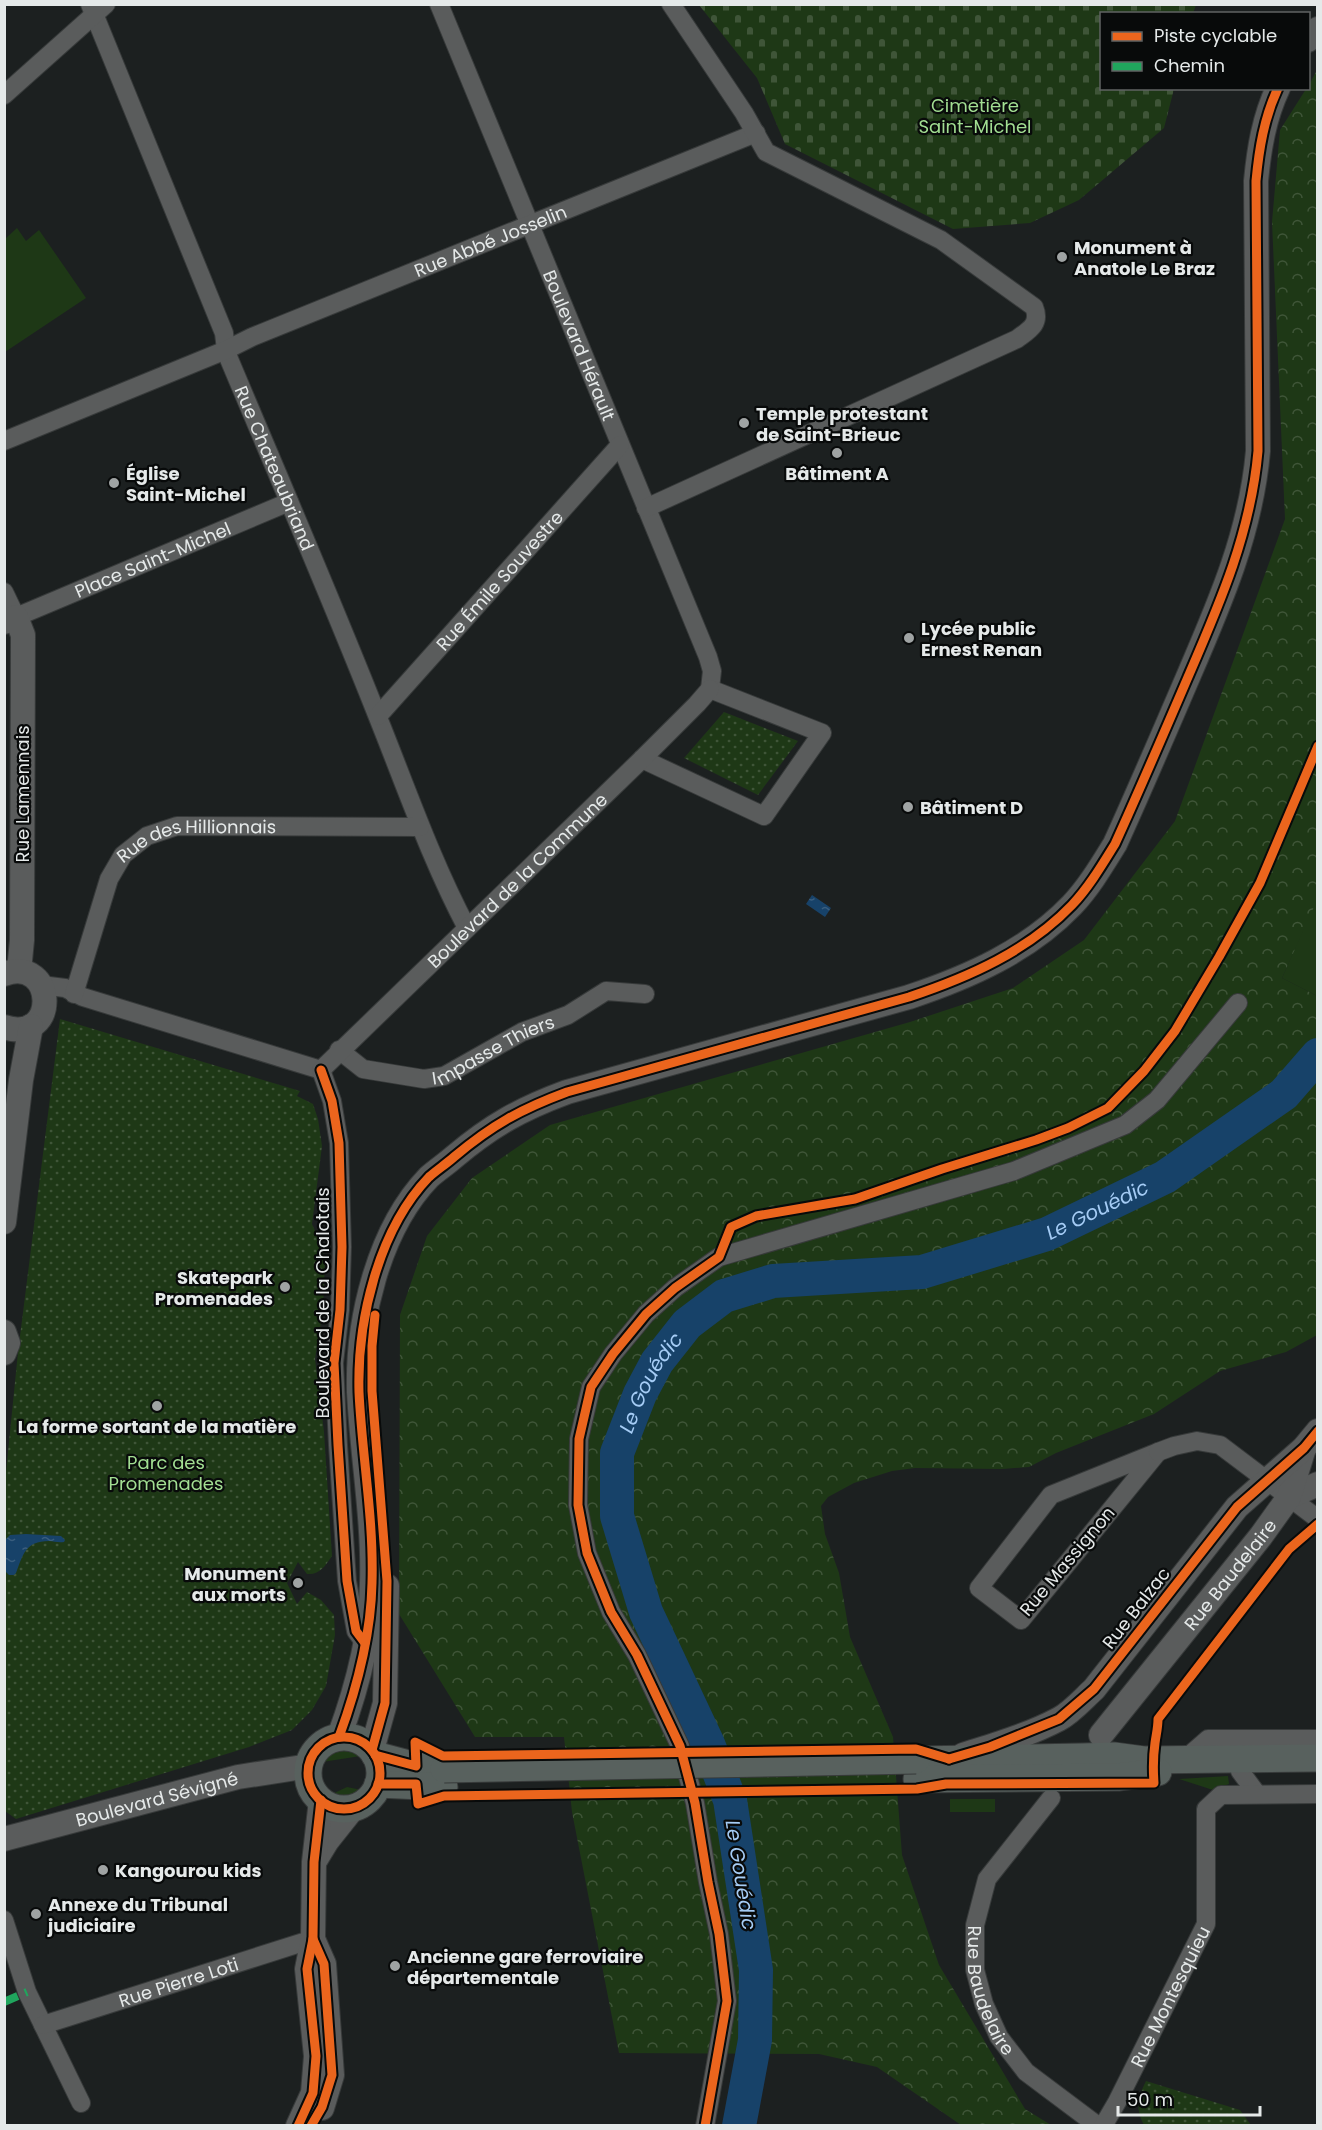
<svg xmlns="http://www.w3.org/2000/svg" width="1322" height="2130" font-family="Poppins,sans-serif">
  <style>
    .green { fill: #1e3816 }
    .forest { fill: url(#forest-crowns) }
    .cemetery { fill: url(#cemetery-stones) }
    .park { fill: url(#park-dots) }
    .water { fill: url(#water-ripples) }
    .lines { fill: none; stroke-linecap: round; stroke-linejoin: round }
    .river { stroke: #174269; stroke-width: 34 }
    .street-casing { stroke: #373a3a; stroke-width: 20 }
    .secondary-casing { stroke: #373a3a; stroke-width: 26 }
    .primary-casing { stroke: #373a3a; stroke-width: 29 }
    .street { stroke: #5a5c5c; stroke-width: 18 }
    .secondary { stroke: #5a5c5c; stroke-width: 24 }
    .primary { stroke: #58615e; stroke-width: 27 }
    .primary-bridge-casing { stroke: #373a3a; stroke-width: 29; stroke-linecap: butt }
    .primary-bridge { stroke: #58615e; stroke-width: 27 }
    .quiet { stroke: #20a55d; stroke-width: 8; stroke-dasharray: 15 8; stroke-linecap: butt }
    .cycleway-casing { stroke: #080a0a; stroke-width: 13 }
    .cycleway { stroke: #eb651d; stroke-width: 9 }
    .poi-dot { fill: #9fa3a3; stroke: #080a0a; stroke-width: 2 }
    .labels { text-anchor: middle; dominant-baseline: central; stroke-width: 4.5; stroke-linejoin: round; paint-order: stroke }
    .park-label { font-size: 18px; fill: #a2de92; stroke: #080a0a }
    .street-label { font-size: 18px; fill: #e5e9e9; stroke: #080a0a }
    .poi-label { font-size: 18px; font-weight: bold; fill: #e5e9e9; stroke: #080a0a; text-anchor: start }
    .water-label { font-size: 20px; font-style: italic; fill: #a5ccf5; stroke: #080a0a }
  </style>
  <defs>
    <pattern id="forest-crowns" width="20" height="18" patternUnits="userSpaceOnUse" patternTransform="scale(1.5)"><rect width="20" height="18" fill="#1e3816"/><path d="M2 6a3 3 0 1 1 6 0M12 15a3 3 0 1 1 6 0" fill="none" stroke="#3f5538"/></pattern>
    <pattern id="cemetery-stones" width="16" height="16" patternUnits="userSpaceOnUse" patternTransform="scale(1.5)"><rect width="16" height="16" fill="#1e3816"/><path d="M2 7V4a2 2 0 0 1 4 0v3zM10 15v-3a2 2 0 0 1 4 0v3z" fill="#3f5538"/></pattern>
    <pattern id="park-dots" width="8" height="8" patternUnits="userSpaceOnUse" patternTransform="scale(1.5)"><rect width="8" height="8" fill="#1e3816"/><path d="M2 2h.1M6 6h.1" fill="none" stroke="#3f5538" stroke-width="1.8" stroke-linecap="round"/></pattern>
    <pattern id="water-ripples" width="26" height="14" patternUnits="userSpaceOnUse" patternTransform="scale(1.5)"><rect width="26" height="14" fill="#174269"/><path d="M2 4q2-2 4 0t4 0M15 11q2-2 4 0t4 0" fill="none" stroke="#395d7e"/></pattern>
  </defs>
  <rect width="100%" height="100%" fill="#1c2020"/>
  <g class="green">
    <polygon points="17,228 26,241 39,230 86,298 5,352 5,239"/>
    <polygon points="1317,898 1317,996 1282,978"/>
    <path d="M349,1742L357,1745L367,1755L316,1763C322,1746 333,1744 349,1742Z"/>
    <polygon points="1228,1776 1229,1784 1213,1790 1179,1779"/>
    <path d="M347,1787L371,1792C357,1806 343,1807 326,1797Z"/>
    <rect x="950" y="1799" width="45" height="13"/>
  </g>
  <polygon class="forest" points="1317,70 1318,898 1282,978 1317,996 1317,1335 1286,1352 1220,1371 1154,1414 1056,1453 1029,1467 1002,1469 915,1468 892,1471 854,1483 828,1497 821,1506 825,1534 839,1573 850,1637 893,1737 902,1855 939,1965 1025,2109 1051,2125 961,2125 877,2067 819,2054 619,2053 572,1812 564,1737 475,1737 399,1614 400,1315 427,1236 472,1178 550,1125 910,1022 1013,988 1084,940 1175,821 1285,519 1272,222 1280,130 1306,89 1308,88 1309,85"/>
  <polygon class="cemetery" points="699,5 1196,5 1193,13 1102,14 1102,88 1174,89 1164,128 1079,200 1030,223 953,229 785,144 757,78"/>
  <g class="park">
    <polygon points="724,712 798,741 758,795 684,758"/>
    <path d="M60,1019L300,1091L297,1096L313,1104L318,1119L322,1146L312,1224L321,1244L325,1260L323,1309L315,1359L324,1432L332,1556C325,1566 320,1575 307,1574L298,1562L287,1583L297,1604L307,1592L321,1600L334,1615L335,1635L326,1686L312,1710L292,1730L249,1747L16,1819L5,1811V1482L18,1352Z"/>
    <path d="M1146,2081L1240,2110L1251,2125H1144C1135,2109 1138,2097 1146,2081Z"/>
  </g>
  <g class="water">
    <polygon points="812,895 831,908 825,917 806,904"/>
    <path d="M26,1534L61,1536L65,1540L64,1542C58,1543 54,1541 49,1541C25,1541 23,1555 16,1573L14,1575H9L5,1571V1540L10,1535Z"/>
  </g>
  <g class="lines">
    <path class="river" id="s1" d="M739,2126L755,2040L756,1970L730,1800L708,1744L646,1612L617,1516V1453L640,1394L657,1362L687,1324L724,1296L773,1281L922,1272L1047,1234L1165,1177L1284,1094L1318,1055"/>
    <defs>
      <g id="street">
        <path id="s2" d="M90,4L224,333L226,350L229,359C279,478 330,596 377,715C406,787 431,860 467,928"/>
        <path id="s3" d="M439,4L708,657L712,671L710,689"/>
        <polyline points="4,95 106,4"/>
        <path id="s4" d="M4,441L226,350L252,337L756,133"/>
        <path d="M646,508L1017,339C1029,330 1041,324 1034,307L941,240L766,152L744,113L671,4"/>
        <path id="s5" d="M4,592L16,617L289,502"/>
        <path id="s6" d="M378,716L620,445"/>
        <polyline points="642,759 764,816 822,733 710,689"/>
        <polyline points="41,985 65,988 83,997 321,1070"/>
        <path id="s7" d="M74,994L109,879L123,855L147,836L177,826L420,827"/>
        <path id="s8" d="M339,1050L363,1069L424,1079L444,1076L522,1032L568,1015L606,991L645,994"/>
        <polyline points="321,1070 332,1101 339,1143 342,1247 340,1310 334,1363 338,1445 347,1581 356,1631 365,1643"/>
        <path id="s9" d="M321,1070L642,759L697,704L710,689"/>
        <polygon points="1158,1452 1021,1620 979,1588 1051,1495"/>
        <polyline points="1158,1452 1174,1446 1197,1441 1220,1445 1318,1519"/>
        <polyline points="1185,1759 1208,1739 1318,1739"/>
        <polyline points="1240,1771 1257,1794"/>
        <path id="s10" d="M1051,1798L987,1879L975,1925V1970L984,2004L999,2037L1026,2072L1098,2126"/>
        <polyline points="4,1920 27,1992 81,2103"/>
        <path id="s11" d="M43,2025L313,1939"/>
        <polyline points="705,2126 727,2001 719,1934 708,1882 695,1803 680,1746 637,1655 611,1612 587,1553 578,1505 579,1439 591,1387 613,1354 646,1314 675,1288 719,1257 1014,1171 1125,1125 1157,1100 1238,1003"/>
        <path id="s12" d="M1103,2126L1117,2102L1206,1924V1809L1221,1795L1318,1794"/>
      </g>
      <g id="secondary">
        <polyline points="1308,40 1318,29"/>
        <polyline points="4,622 16,617 23,635 22,940 19,971"/>
        <path d="M4,974C56,955 60,1045 4,1027"/>
        <polyline points="4,1222 21,1080 31,1026"/>
        <polyline points="4,1332 8,1343 4,1353"/>
        <polyline points="1289,1497 1318,1484"/>
        <path id="s13" d="M1101,1735L1261,1536L1289,1497L1304,1448"/>
        <path d="M339,1737C357,1688 371,1635 372,1583C374,1519 362,1456 359,1392C357,1321 378,1230 429,1177C437,1170 446,1164 454,1157C492,1125 521,1109 567,1092L909,997C969,977 1028,951 1072,905C1089,887 1102,865 1115,844C1140,789 1164,733 1188,677C1220,603 1251,532 1258,451L1256,181C1259,149 1264,118 1278,88"/>
        <polyline points="372,1750 385,1703 387,1586"/>
        <path d="M963,1755C994,1745 1029,1735 1059,1719C1072,1712 1083,1699 1094,1689L1237,1507L1304,1448L1318,1431"/>
        <path id="s14" d="M4,1839L238,1777L309,1766"/>
        <polyline points="316,1859 327,1841 354,1807"/>
        <polyline points="313,1939 324,1964 332,2075 322,2108"/>
        <polyline points="298,2126 313,2093 316,2056 307,1969 313,1939 314,1862 321,1800"/>
      </g>
      <g id="primary">
        <circle cx="344" cy="1773" r="36"/>
        <polyline points="375,1755 416,1766 444,1769"/>
        <polyline points="916,1760 1082,1757 1114,1756 1144,1760 1318,1758"/>
        <polyline points="917,1779 1118,1777 1158,1772"/>
        <polyline points="378,1784 444,1787"/>
      </g>
    </defs>
    <use href="#street" class="street-casing"/>
    <use href="#secondary" class="secondary-casing"/>
    <use href="#primary" class="primary-casing"/>
    <use href="#street" class="street"/>
    <use href="#secondary" class="secondary"/>
    <use href="#primary" class="primary"/>
    <defs>
      <polyline id="primary-bridge" points="444,1769 916,1760"/>
    </defs>
    <use href="#primary-bridge" class="primary-bridge-casing"/>
    <use href="#primary-bridge" class="primary-bridge"/>
    <polyline class="quiet" points="4,2002 27,1992"/>
    <defs>
      <g id="cycleway">
        <polyline points="321,1070 332,1101 339,1143 342,1247 340,1310 334,1363 338,1445 347,1581 356,1631 365,1643"/>
        <path d="M339,1737C357,1688 371,1635 372,1583C374,1519 362,1456 359,1392C357,1321 378,1230 429,1177C437,1170 446,1164 454,1157C492,1125 521,1109 567,1092L909,997C969,977 1028,951 1072,905C1089,887 1102,865 1115,844C1140,789 1164,733 1188,677C1220,603 1251,532 1258,451L1256,181C1259,149 1264,118 1278,88"/>
        <circle cx="344" cy="1773" r="36"/>
        <polyline points="372,1750 385,1703 387,1581 372,1391 372,1346 375,1315"/>
        <polyline points="375,1755 416,1766 415,1742 443,1756 916,1749 949,1759"/>
        <polyline points="949,1759 990,1747 1059,1719 1094,1689 1237,1507 1304,1448 1318,1431"/>
        <path d="M378,1784H416L418,1804L444,1796L917,1789L946,1784L1154,1783C1153,1770 1153,1757 1155,1743C1156,1735 1158,1728 1158,1719L1289,1549L1318,1524"/>
        <polyline points="298,2126 313,2093 316,2056 307,1969 313,1939 314,1862 321,1800"/>
        <polyline points="311,2126 322,2107 332,2075 324,1964 313,1939"/>
        <polyline points="705,2126 727,2001 719,1934 708,1882 695,1803 680,1746 637,1655 611,1612 587,1553 578,1505 579,1439 591,1387 613,1354 646,1314 675,1288 719,1257 731,1227 756,1216 855,1199 942,1169 1036,1140 1068,1128 1108,1108 1144,1071 1175,1031 1219,957 1260,883 1318,746"/>
      </g>
    </defs>
    <use href="#cycleway" class="cycleway-casing"/>
    <use href="#cycleway" class="cycleway"/>
  </g>
  <g class="poi-dot">
    <circle cx="1062" cy="257" r="6"/>
    <circle cx="744" cy="423" r="6"/>
    <circle cx="837" cy="453" r="6"/>
    <circle cx="114" cy="483" r="6"/>
    <circle cx="909" cy="638" r="6"/>
    <circle cx="908" cy="807" r="6"/>
    <circle cx="285" cy="1287" r="6"/>
    <circle cx="157" cy="1406" r="6"/>
    <circle cx="298" cy="1583" r="6"/>
    <circle cx="103" cy="1870" r="6"/>
    <circle cx="36" cy="1914" r="6"/>
    <circle cx="395" cy="1966" r="6"/>
  </g>
  <g class="labels">
    <g class="park-label">
      <text x="975" y="105">Cimetière<tspan x="975" dy="21">Saint-Michel</tspan></text>
      <text x="166" y="1462">Parc des<tspan x="166" dy="21">Promenades</tspan></text>
    </g>
    <g class="street-label">
      <text stroke="none"><textPath href="#s4" startOffset="526">Rue Abbé Josselin</textPath></text>
      <text stroke="none"><textPath href="#s3" startOffset="369">Boulevard Hérault</textPath></text>
      <text stroke="none"><textPath href="#s2" startOffset="500">Rue Chateaubriand</textPath></text>
      <text stroke="none"><textPath href="#s5" startOffset="176">Place Saint-Michel</textPath></text>
      <text stroke="none"><textPath href="#s6" startOffset="182">Rue Émile Souvestre</textPath></text>
      <text transform="translate(22 794) rotate(-90)">Rue Lamennais</text>
      <text stroke="none"><textPath href="#s7" startOffset="226">Rue des Hillionnais</textPath></text>
      <text stroke="none"><textPath href="#s9" startOffset="273">Boulevard de la Commune</textPath></text>
      <text stroke="none"><textPath href="#s8" startOffset="168">Impasse Thiers</textPath></text>
      <text transform="translate(322 1303) rotate(-90)">Boulevard de la Chalotais</text>
      <text transform="translate(1067 1561) rotate(-50)">Rue Massignon</text>
      <text stroke="none"><textPath href="#s13" startOffset="206">Rue Baudelaire</textPath></text>
      <text transform="translate(1136 1608) rotate(-52)">Rue Balzac</text>
      <text stroke="none"><textPath href="#s14" startOffset="158">Boulevard Sévigné</textPath></text>
      <text stroke="none"><textPath href="#s11" startOffset="142">Rue Pierre Loti</textPath></text>
      <text stroke="none"><textPath href="#s10" startOffset="219">Rue Baudelaire</textPath></text>
      <text stroke="none"><textPath href="#s12" startOffset="146">Rue Montesquieu</textPath></text>
    </g>
    <g class="poi-label">
      <text x="1074" y="247">Monument à<tspan x="1074" dy="21">Anatole Le Braz</tspan></text>
      <text x="756" y="413">Temple protestant<tspan x="756" dy="21">de Saint-Brieuc</tspan></text>
      <text x="126" y="473">Église<tspan x="126" dy="21">Saint-Michel</tspan></text>
      <text x="837" y="473" text-anchor="middle">Bâtiment A</text>
      <text x="921" y="628">Lycée public<tspan x="921" dy="21">Ernest Renan</tspan></text>
      <text x="920" y="807">Bâtiment D</text>
      <text x="273" y="1277" text-anchor="end">Skatepark<tspan x="273" dy="21">Promenades</tspan></text>
      <text x="157" y="1426" text-anchor="middle">La forme sortant de la matière</text>
      <text x="286" y="1573" text-anchor="end">Monument<tspan x="286" dy="21">aux morts</tspan></text>
      <text x="115" y="1870">Kangourou kids</text>
      <text x="48" y="1904">Annexe du Tribunal<tspan x="48" dy="21">judiciaire</tspan></text>
      <text x="407" y="1956">Ancienne gare ferroviaire<tspan x="407" dy="21">départementale</tspan></text>
    </g>
    <g class="water-label">
      <text stroke="none"><textPath href="#s1" startOffset="1280">Le Gouédic</textPath></text>
      <text stroke="none"><textPath href="#s1" startOffset="777">Le Gouédic</textPath></text>
      <text transform="translate(741 1875) rotate(81)">Le Gouédic</text>
    </g>
  </g>
  <rect width="1322" height="2130" fill="none" stroke="#e5e9e9" stroke-width="12"/>
  <rect x="1100" y="12" width="210" height="78" fill="#080a0a" stroke="#606363" stroke-width="1.5"/>
  <rect x="1112" y="32" width="30" height="9" fill="#eb651d" stroke="#606363" stroke-width="1.5"/>
  <text x="1154" y="42" font-size="18" fill="#e5e9e9">Piste cyclable</text>
  <rect x="1112" y="62" width="30" height="9" fill="#20a55d" stroke="#606363" stroke-width="1.5"/>
  <text x="1154" y="72" font-size="18" fill="#e5e9e9">Chemin</text>
  <path d="M1118 2106v9h142v-9" fill="none" stroke="#e5e9e9" stroke-width="3"/>
  <text x="1127" y="2106" font-size="18" fill="#e5e9e9" stroke="#080a0a" stroke-width="4.5" paint-order="stroke">50 m</text>
</svg>
